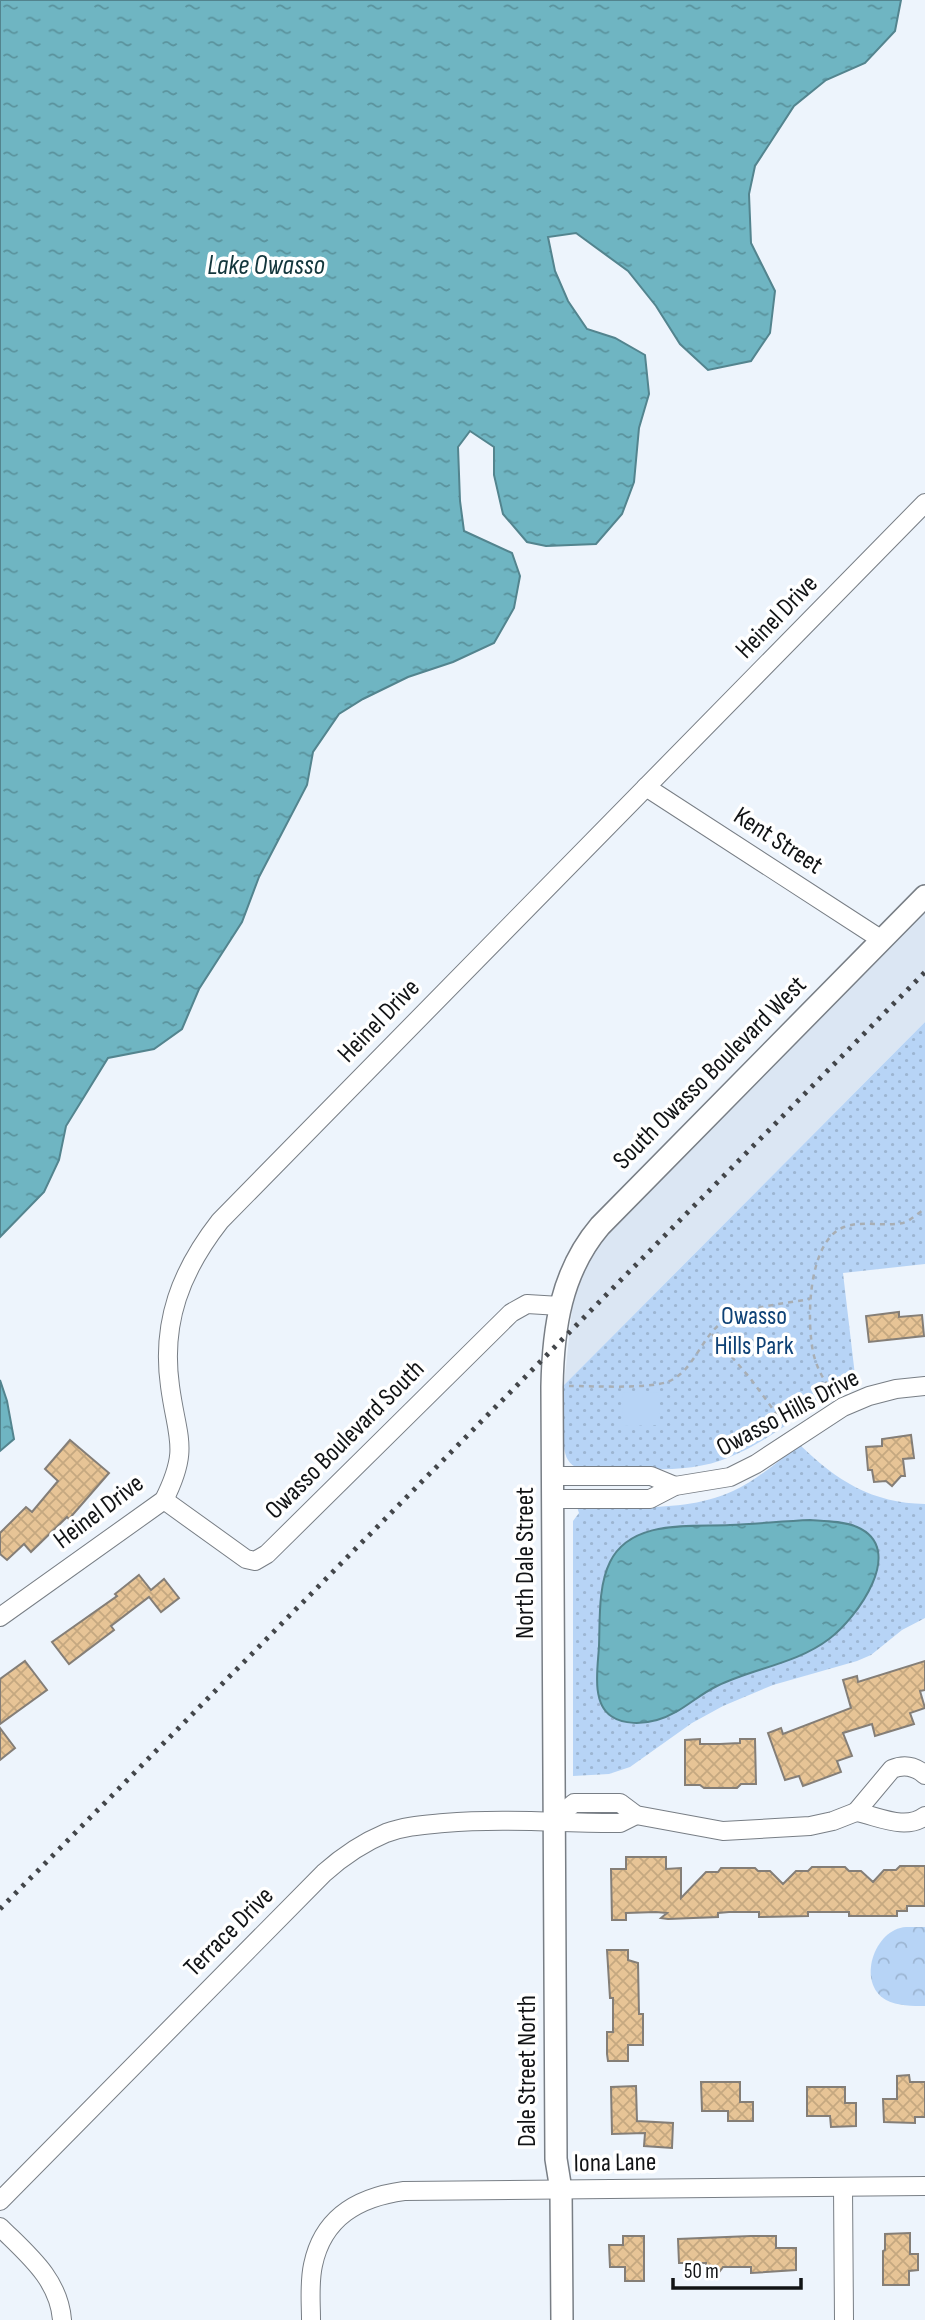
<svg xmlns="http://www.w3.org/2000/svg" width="925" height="2320" font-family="'Sofia Sans Condensed',sans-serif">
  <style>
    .built { fill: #dbe6f3 }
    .grass { fill: url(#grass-dots) }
    .forest { fill: url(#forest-crowns) }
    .garden { fill: #b7d4f6 }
    .water { fill: url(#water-ripples); stroke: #53848e; stroke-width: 2 }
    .building { fill: url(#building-cross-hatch); stroke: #847e77; stroke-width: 2 }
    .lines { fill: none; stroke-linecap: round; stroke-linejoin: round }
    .minor-casing { stroke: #787e85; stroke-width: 20 }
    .tertiary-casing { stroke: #787e85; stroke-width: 24 }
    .path { stroke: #a8aeb4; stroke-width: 2.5; stroke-dasharray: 5 5; stroke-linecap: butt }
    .minor { stroke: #fff; stroke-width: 18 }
    .tertiary { stroke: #fff; stroke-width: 21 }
    .rail { stroke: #43464a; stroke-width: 5; stroke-dasharray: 3.5 7; stroke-linecap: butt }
    .labels { text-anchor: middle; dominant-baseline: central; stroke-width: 7; stroke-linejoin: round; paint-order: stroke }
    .street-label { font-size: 26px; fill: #111315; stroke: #fff }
    .park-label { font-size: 26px; fill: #0f4276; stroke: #fff }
    .water-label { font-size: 28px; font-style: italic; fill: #13363c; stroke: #fff }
  </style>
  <defs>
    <pattern id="grass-dots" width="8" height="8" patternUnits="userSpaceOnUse" patternTransform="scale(1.75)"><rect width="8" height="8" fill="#b7d4f6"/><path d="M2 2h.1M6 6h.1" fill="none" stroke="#9cb5d2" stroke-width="1.8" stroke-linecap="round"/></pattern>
    <pattern id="forest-crowns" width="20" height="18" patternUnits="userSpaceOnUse" patternTransform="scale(1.75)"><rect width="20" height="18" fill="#b7d4f6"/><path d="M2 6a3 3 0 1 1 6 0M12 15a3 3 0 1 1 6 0" fill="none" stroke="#9cb5d2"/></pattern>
    <pattern id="water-ripples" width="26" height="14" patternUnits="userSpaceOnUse" patternTransform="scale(1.75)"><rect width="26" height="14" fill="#6fb5c2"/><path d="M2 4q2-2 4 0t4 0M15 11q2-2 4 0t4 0" fill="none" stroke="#5a929c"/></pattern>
    <pattern id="building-cross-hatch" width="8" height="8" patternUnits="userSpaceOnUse" patternTransform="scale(1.75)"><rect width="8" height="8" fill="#e7c496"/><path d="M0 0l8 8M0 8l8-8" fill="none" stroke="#c5a880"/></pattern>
  </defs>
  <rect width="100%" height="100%" fill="#edf4fc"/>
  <polygon class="built" points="925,912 925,1022 564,1385 573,1300 585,1267 601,1241"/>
  <g class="grass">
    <path d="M925,1022V1264L843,1273L856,1384C810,1403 775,1439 730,1457C693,1473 652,1469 613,1469C599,1469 576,1474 568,1460C559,1446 564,1403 564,1385Z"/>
    <path d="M800,1445C837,1481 872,1503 925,1504V1618L902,1630L871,1655L857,1661L773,1685L723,1706L692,1723L630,1767L609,1774L573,1776V1521L579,1513L577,1507C628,1506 685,1513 733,1491C757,1480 778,1461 800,1445Z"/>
  </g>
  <path class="forest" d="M906,1927H925V2006C913,2006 897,2006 886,2000C856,1983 874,1929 906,1927Z"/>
  <polygon class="garden" points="659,1392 660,1425 623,1426 622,1393"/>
  <g class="water">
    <polygon points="0,0 901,0 895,31 865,63 826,80 794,106 755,166 749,194 751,243 775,291 770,333 751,361 708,370 680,344 656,306 628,271 576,233 548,237 555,271 568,301 587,329 615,338 645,355 649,394 639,428 634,482 622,514 596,544 546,546 527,542 503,514 494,475 494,447 470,431 458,447 460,501 464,531 512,553 520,576 514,608 494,643 453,662 408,677 363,699 339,714 313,752 307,785 259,877 242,922 199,989 182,1029 154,1049 108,1058 66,1126 59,1160 44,1192 0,1237"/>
    <polygon points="0,1380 7,1401 14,1439 0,1451"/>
    <path d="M810,1520C825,1521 843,1521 857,1527C908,1549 856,1619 829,1639C796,1664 754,1668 717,1686C696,1696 680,1714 657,1720C643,1724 624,1725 611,1716C591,1703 598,1666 599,1646C600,1620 598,1586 610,1562C631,1519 691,1527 730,1525C757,1524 783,1521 810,1520Z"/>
  </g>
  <g class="building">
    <polygon points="899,1312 899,1317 922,1315 924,1336 869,1342 866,1316"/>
    <polygon points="911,1435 914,1458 903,1459 905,1476 901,1476 892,1486 886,1481 874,1482 872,1470 868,1470 866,1447 882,1446 882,1439"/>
    <polygon points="70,1440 109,1473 69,1519 67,1517 31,1552 24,1544 7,1560 0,1554 0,1533 26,1507 32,1512 58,1481 45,1469"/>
    <polygon points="139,1575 151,1590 164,1579 179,1598 161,1612 149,1597 111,1626 114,1630 69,1664 52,1642 117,1596 115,1594"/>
    <polygon points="25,1661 47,1690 0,1724 0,1679"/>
    <polygon points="925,1661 925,1690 920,1691 925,1708 910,1713 914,1724 875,1736 872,1724 843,1733 852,1756 837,1761 841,1772 803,1786 799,1776 785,1780 768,1733 781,1728 783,1734 851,1708 843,1680 857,1676 858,1682"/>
    <polygon points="0,1728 15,1748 0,1760"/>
    <polygon points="700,1739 700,1744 720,1744 740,1743 740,1739 755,1739 756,1784 741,1784 737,1788 704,1788 700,1785 685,1785 685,1740"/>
    <polygon points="626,1857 666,1857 666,1869 681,1868 681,1898 706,1872 718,1872 721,1868 755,1868 758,1871 770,1871 783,1884 796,1871 808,1871 812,1867 845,1867 849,1871 861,1871 873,1882 884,1870 896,1870 900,1866 925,1866 925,1906 907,1906 907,1911 897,1911 897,1916 849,1916 849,1912 808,1912 808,1916 759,1917 759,1912 729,1912 718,1913 718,1917 668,1919 661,1918 667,1913 656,1912 626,1913 626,1920 612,1920 611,1869 626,1869"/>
    <polygon points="607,1950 628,1950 628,1960 638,1963 639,2014 643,2014 643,2045 628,2045 628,2061 608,2061 607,2054 607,2032 613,2032 613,1998 610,1998"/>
    <polygon points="909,2075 910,2082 925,2082 925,2117 915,2117 915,2123 884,2122 883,2099 897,2099 897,2076"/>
    <polygon points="701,2082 740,2082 740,2102 753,2102 753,2121 728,2121 728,2111 702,2111"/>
    <polygon points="636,2086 637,2121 673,2123 672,2148 644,2146 645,2133 612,2134 611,2087"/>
    <polygon points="807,2087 845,2087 845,2103 856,2103 856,2126 831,2127 830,2116 807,2116"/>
    <polygon points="910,2233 910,2254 918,2254 918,2270 909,2271 909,2285 883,2285 883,2251 885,2250 885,2234"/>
    <polygon points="623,2236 644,2236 644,2281 625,2281 625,2267 610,2267 609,2245 623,2245"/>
    <polygon points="751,2236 776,2236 776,2248 796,2248 796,2270 751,2273 751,2267 723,2267 717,2275 706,2275 706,2263 679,2263 678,2239"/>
  </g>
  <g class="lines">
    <defs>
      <g id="minor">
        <polyline points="646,787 882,940"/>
        <polyline points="552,1476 651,1476 675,1486"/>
        <polyline points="553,1499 650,1499 675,1486 730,1477 756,1464 843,1407 869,1396 896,1389 925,1386"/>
        <polyline points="164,1500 246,1559 255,1561 267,1554 511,1313 527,1304 560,1306"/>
        <path d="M0,1617L164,1500C190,1448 177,1439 170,1386C161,1322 181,1271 220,1221L925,503"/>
        <path d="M925,1775C915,1766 904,1764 892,1769L856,1812C878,1816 905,1831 925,1816"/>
        <polyline points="554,1820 574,1803 620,1803 636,1815 723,1831 810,1826 833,1821 856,1812"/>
        <polyline points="843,2187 844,2320"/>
        <path d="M0,2201L324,1873C343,1856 362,1843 386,1833C405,1826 424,1825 444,1823C503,1818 561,1823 620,1823L636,1815"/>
        <path d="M0,2227C27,2254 59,2279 62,2320"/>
        <path d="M311,2320C311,2302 309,2283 313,2265C323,2217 359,2197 404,2191L925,2186"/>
      </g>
      <path id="tertiary" d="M562,2320L561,2190L556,2159L552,1387C553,1328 561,1272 600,1226L925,896"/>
    </defs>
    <use href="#minor" class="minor-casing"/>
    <use href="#tertiary" class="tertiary-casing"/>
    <g class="path">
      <polyline points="712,1334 750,1378 784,1424"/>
      <path d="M569,1386C594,1386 646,1389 667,1382C695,1372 701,1334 726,1320C750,1306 783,1304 810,1299"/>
      <path d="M834,1394C825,1382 818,1371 814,1356C806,1324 807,1241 844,1227C863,1220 883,1227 903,1223C910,1221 918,1213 925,1209"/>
    </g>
    <use href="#minor" class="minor"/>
    <use href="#tertiary" class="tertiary"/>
    <polyline class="rail" points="0,1909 925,972"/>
  </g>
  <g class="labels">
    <g class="street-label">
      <text transform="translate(777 617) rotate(-46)">Heinel Drive</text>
      <text transform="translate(778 841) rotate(33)">Kent Street</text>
      <text transform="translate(379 1021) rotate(-46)">Heinel Drive</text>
      <text transform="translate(710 1073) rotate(-45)">South Owasso Boulevard West</text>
      <text transform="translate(788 1413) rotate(-28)">Owasso Hills Drive</text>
      <text transform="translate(345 1440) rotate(-45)">Owasso Boulevard South</text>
      <text transform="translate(99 1512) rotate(-37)">Heinel Drive</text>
      <text transform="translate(525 1563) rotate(-90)">North Dale Street</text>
      <text transform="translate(229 1932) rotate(-45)">Terrace Drive</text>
      <text transform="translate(527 2071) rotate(-90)">Dale Street North</text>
      <text transform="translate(615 2163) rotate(-1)">Iona Lane</text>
    </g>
    <g class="park-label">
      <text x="754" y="1316">Owasso<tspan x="754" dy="30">Hills Park</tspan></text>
    </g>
    <g class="water-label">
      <text x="266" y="265">Lake Owasso</text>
    </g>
  </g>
  <path d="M673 2278v10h128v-10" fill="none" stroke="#111315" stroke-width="3.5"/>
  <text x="684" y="2278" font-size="21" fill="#111315" stroke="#ffffff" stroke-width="5" paint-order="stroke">50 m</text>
</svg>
